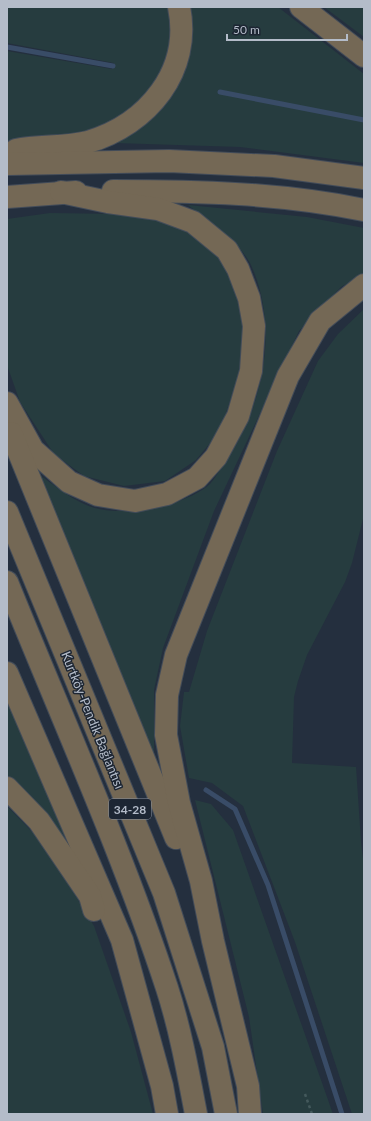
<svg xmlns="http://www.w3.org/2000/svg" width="371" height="1121" font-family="Lato,sans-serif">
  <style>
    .green { fill: #263c3f }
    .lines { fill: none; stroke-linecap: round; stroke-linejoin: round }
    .stream { stroke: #394c67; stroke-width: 5 }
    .highway-casing { stroke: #434c59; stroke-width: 24 }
    .path { stroke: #44595c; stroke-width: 2.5; stroke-dasharray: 3 3; stroke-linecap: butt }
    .highway { stroke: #746855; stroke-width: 22 }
    .labels { text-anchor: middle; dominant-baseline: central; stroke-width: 3; stroke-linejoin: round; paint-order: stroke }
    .shield { fill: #1d2633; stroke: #878f9c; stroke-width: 1 }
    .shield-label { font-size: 12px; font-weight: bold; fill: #b4bcc9 }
    .street-label { font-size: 13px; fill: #b4bcc9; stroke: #1d2633 }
  </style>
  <rect width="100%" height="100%" fill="#242f3e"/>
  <g class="green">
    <polygon points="7,7 170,7 172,43 153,92 112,124 86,132 7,141 7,51 112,69 114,63 7,43"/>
    <polygon points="189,7 278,7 364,74 364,163 240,147 115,143 141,126 164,107 180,80"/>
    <polygon points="324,7 364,7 364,37"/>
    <path d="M188,205L307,217L364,228V274L341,287L299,331L214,511L163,648L154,690V756L38,474C53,484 68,497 84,504C99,512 126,512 143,510C163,507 195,498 210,484C215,478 220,470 224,464C263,408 280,329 251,265C240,242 208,221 188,205Z"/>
    <polygon points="50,213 117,214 172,223 205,241 234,278 244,331 239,374 220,431 196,460 165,481 124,486 84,476 54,454 20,402 7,365 7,219"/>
    <polygon points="364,309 364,515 352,563 345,582 307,655 298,681 294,697 292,763 356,767 361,842 364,866 364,1114 352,1114 295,942 243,806 212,783 189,778 180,726 184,692 189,692 207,631 277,451 318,361 338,334"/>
    <polygon points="7,696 71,852 7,781"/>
    <polygon points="195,800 211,804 233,830 333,1114 263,1114 249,1017"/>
    <polygon points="7,806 44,844 94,926 131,1032 153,1114 7,1114"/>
  </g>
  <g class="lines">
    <g class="stream">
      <polyline points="7,47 113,66"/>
      <polyline points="220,92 364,120"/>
      <polyline points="206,790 235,809 268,885 342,1114"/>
    </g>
    <defs>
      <g id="highway">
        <polyline points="301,7 364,56"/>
        <path d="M16,150C39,145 65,148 88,142C148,124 192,71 179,7"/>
        <polyline points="7,164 169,161 274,166 364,178"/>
        <path d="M113,191C197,191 282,193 364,210"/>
        <polyline points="7,197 76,192"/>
        <polyline points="7,403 33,450 69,482 98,495 135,501 167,494 197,478 216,457 238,416 251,371 254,326 249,298 238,269 227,250 193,222 158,209 108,202 61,192"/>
        <polyline points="11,433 176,838"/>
        <polyline points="7,512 164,893 213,1047 226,1114"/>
        <path d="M7,582C61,716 122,851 167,988C180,1028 188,1072 196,1114"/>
        <polyline points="7,673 122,940 162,1086 167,1114"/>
        <polyline points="7,788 39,821 90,896 94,910"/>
        <polyline points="250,1114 248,1086 213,941 201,881 179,803 166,735 167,695 176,655 288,376 320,321 364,285"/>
      </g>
    </defs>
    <use href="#highway" class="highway-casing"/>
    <polyline class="path" points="305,1094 312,1114"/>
    <use href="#highway" class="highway"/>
  </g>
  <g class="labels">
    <rect class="shield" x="109" y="799" width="42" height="20" rx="3"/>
    <g class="shield-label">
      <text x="130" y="809">34-28</text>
    </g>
    <g class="street-label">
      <text transform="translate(93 720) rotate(68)">Kurtköy-Pendik Bağlantısı</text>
    </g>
  </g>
  <rect width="371" height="1121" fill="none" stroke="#b4bcc9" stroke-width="16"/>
  <path d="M227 34v6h120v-6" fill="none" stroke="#b4bcc9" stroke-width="2"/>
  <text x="233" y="34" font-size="12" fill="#b4bcc9" stroke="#1d2633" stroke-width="3" paint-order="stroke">50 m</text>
</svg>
